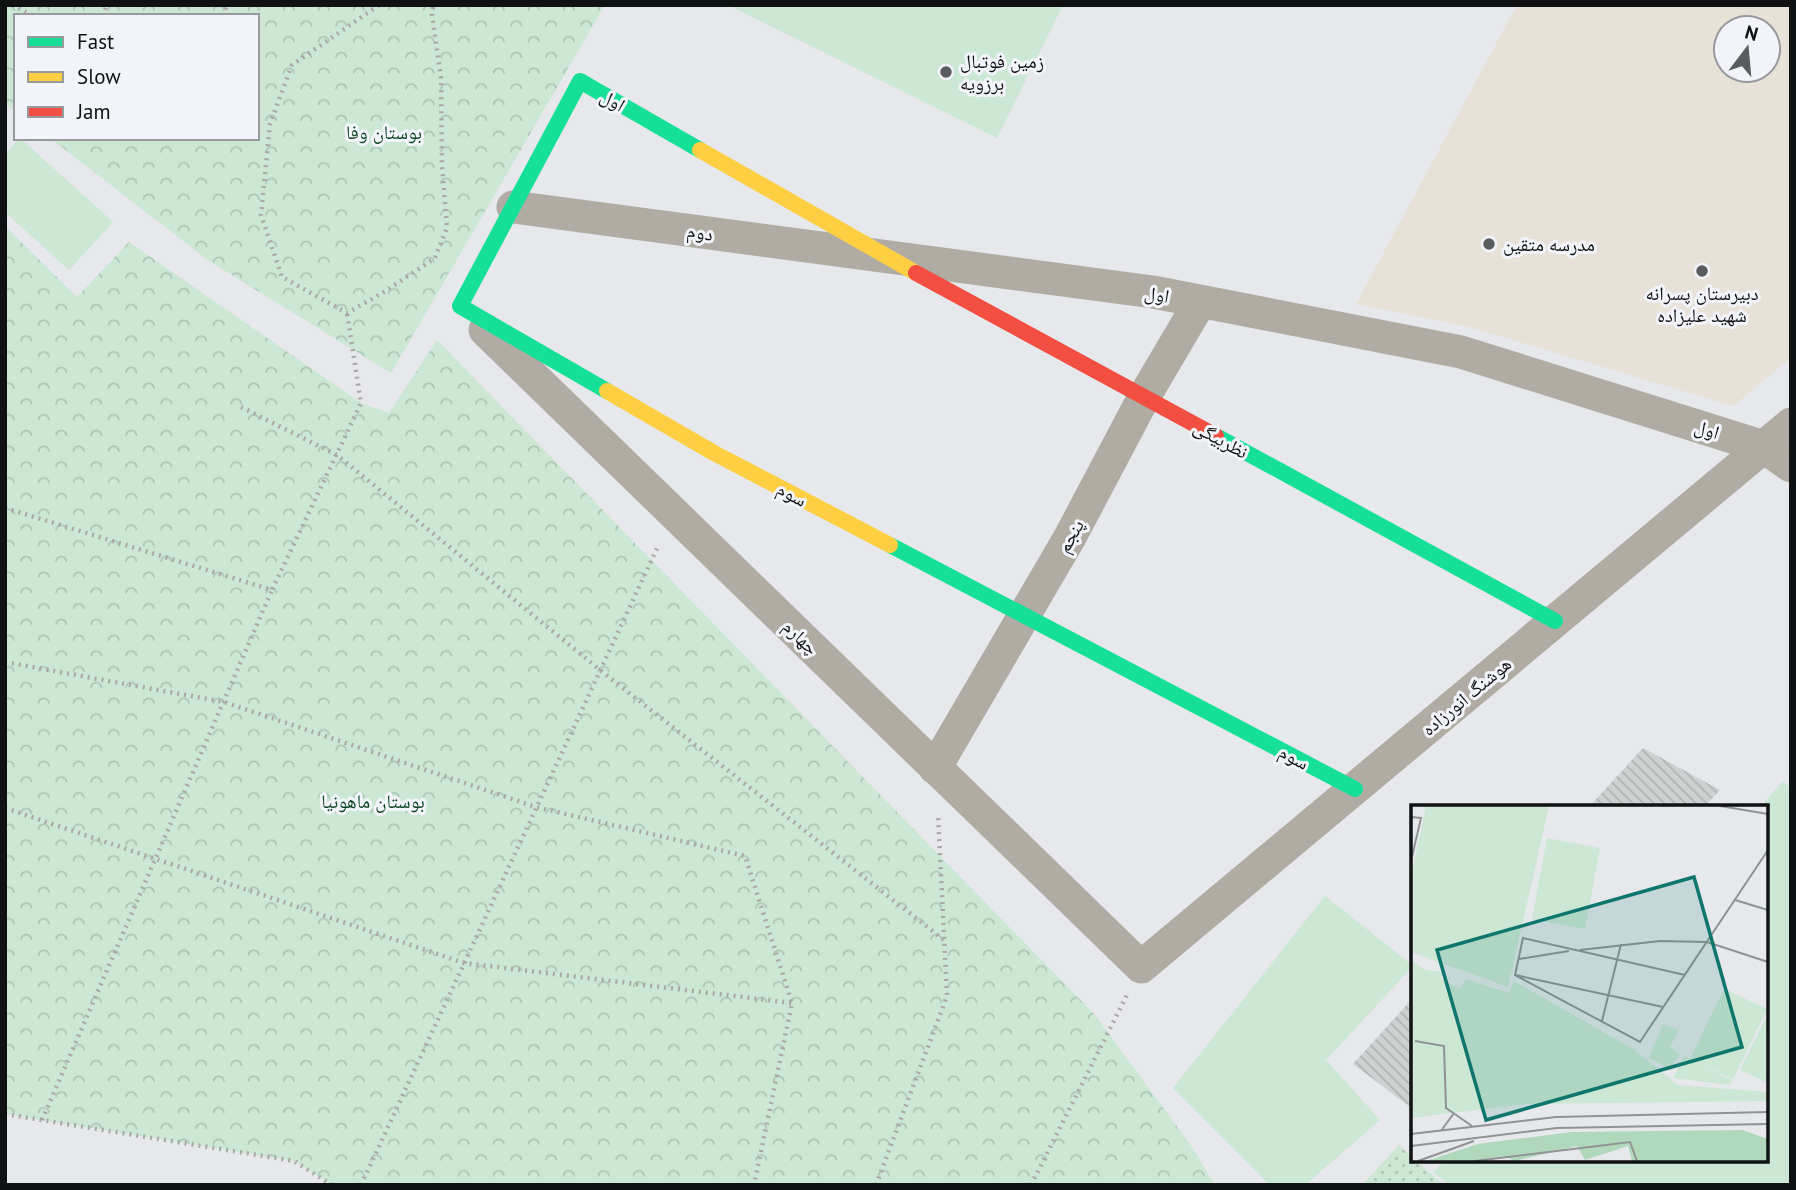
<svg xmlns="http://www.w3.org/2000/svg" width="1796" height="1190" font-family="'PT Sans','Noto Naskh Arabic',sans-serif">
  <style>
    .education { fill: #e8e1d8; fill-rule: evenodd }
    .grass { fill: url(#grass-dots) }
    .park { fill: url(#park-crowns) }
    .pitch { fill: #cce7d4 }
    .building { fill: url(#building-back-hatch) }
    .lines { fill: none; stroke-linecap: round; stroke-linejoin: round }
    .path { stroke: #aaa8a4; stroke-width: 4.5; stroke-dasharray: 2 5; stroke-linecap: butt }
    .street { stroke: #b0aca3; stroke-width: 33 }
    .fast { stroke: #16e098; stroke-width: 16 }
    .slow { stroke: #ffcf43; stroke-width: 16 }
    .jam { stroke: #f24e42; stroke-width: 16 }
    .poi-dot { fill: #5b5c5e; stroke: #f2f4f9; stroke-width: 2.5 }
    .labels { text-anchor: middle; dominant-baseline: central; stroke-width: 6; stroke-linejoin: round; paint-order: stroke }
    .poi-label { font-size: 19px; fill: #101112; stroke: #f2f4f9; text-anchor: start }
    .street-label { font-size: 19px; fill: #101112; stroke: #f2f4f9 }
    .park-label { font-size: 19px; fill: #0c4421; stroke: #f2f4f9 }
    .inset-road { fill: none; stroke: #909294; stroke-width: 2 }
    .view { fill: #0f766e; fill-opacity: 0.15; stroke: #0f766e; stroke-width: 3.5 }
    .inset-edge { fill: none; stroke: #101112; stroke-width: 3.5 }
  </style>
  <defs>
    <pattern id="grass-dots" width="8" height="8" patternUnits="userSpaceOnUse" patternTransform="scale(1.75)"><rect width="8" height="8" fill="#cce7d4"/><path d="M2 2h.1M6 6h.1" fill="none" stroke="#aec5b5" stroke-width="1.8" stroke-linecap="round"/></pattern>
    <pattern id="park-crowns" width="20" height="18" patternUnits="userSpaceOnUse" patternTransform="scale(1.75)"><rect width="20" height="18" fill="#cce7d4"/><path d="M2 6a3 3 0 1 1 6 0M12 15a3 3 0 1 1 6 0" fill="none" stroke="#aec5b5"/></pattern>
    <pattern id="building-back-hatch" width="6" height="6" patternUnits="userSpaceOnUse" patternTransform="scale(1.75)"><rect width="6" height="6" fill="#cfd0d1"/><path d="M-1 5l2 2M0 0l6 6M5-1l2 2" fill="none" stroke="#b1b2b2"/></pattern>
  </defs>
  <rect width="100%" height="100%" fill="#e6e8eb"/>
  <path class="education" d="M1517,5H1791V358L1733,406L1473,328L1356,304ZM1726,28H1768V70H1726Z"/>
  <polygon class="grass" points="1399,1145 1413,1157 1413,1160 1416,1160 1443,1185 1362,1185"/>
  <g class="park">
    <polygon points="5,5 605,5 391,373 209,261 50,138 257,138 257,16 16,16 16,112 5,104"/>
    <polygon points="5,226 77,297 129,242 361,403 389,413 437,340 1095,1015 1192,1147 1215,1185 332,1185 294,1161 5,1114"/>
  </g>
  <g class="pitch">
    <polygon points="728,5 1063,5 997,138"/>
    <polygon points="20,138 113,222 69,270 5,212 5,154"/>
    <polygon points="1783,781 1791,788 1791,1185 1449,1185 1434,1172 1444,1160 1766,1160 1766,807 1760,807"/>
    <polygon points="1325,896 1413,966 1326,1060 1380,1120 1305,1185 1270,1185 1173,1088"/>
  </g>
  <g class="building">
    <polygon points="1643,748 1720,790 1704,807 1589,807"/>
    <polygon points="1413,998 1413,1109 1353,1064"/>
  </g>
  <g class="lines">
    <g class="path">
      <polyline points="12,5 34,16"/>
      <polyline points="379,5 292,65 270,124 261,215 282,277 347,313 384,292 435,258 447,228 442,166 441,78 432,15 433,5"/>
      <polyline points="102,16 107,5"/>
      <polyline points="223,16 227,5"/>
      <polyline points="241,407 337,455 600,670 944,940"/>
      <polyline points="5,508 272,590 361,403 347,313"/>
      <polyline points="5,662 224,702 536,807 745,856 792,1003 754,1185"/>
      <polyline points="5,808 464,963 792,1003"/>
      <polyline points="5,1114 294,1161 332,1185"/>
      <polyline points="42,1120 272,590"/>
      <polyline points="361,1185 659,544"/>
      <polyline points="876,1185 947,996 938,814"/>
      <polyline points="1031,1185 1127,995"/>
    </g>
    <g class="street">
      <polyline points="513,207 1153,292 1461,352 1764,447 1791,466"/>
      <polyline points="485,330 1141,967 1791,424"/>
      <polyline points="935,768 1070,537 1144,397 1200,302"/>
    </g>
    <g class="fast">
      <polyline points="607,391 460,306 580,81 700,150"/>
      <polyline points="1216,436 1555,621"/>
      <polyline points="890,545 1355,789"/>
    </g>
    <g class="slow">
      <polyline points="700,150 916,273"/>
      <polyline points="607,391 714,453 890,545"/>
    </g>
    <polyline class="jam" points="916,273 1216,436"/>
  </g>
  <g class="poi-dot">
    <circle cx="946" cy="72" r="7"/>
    <circle cx="1489" cy="244" r="7"/>
    <circle cx="1702" cy="271" r="7"/>
  </g>
  <g class="labels">
    <g class="poi-label">
      <text x="960" y="61">زمین فوتبال<tspan x="960" dy="22">برزویه</tspan></text>
      <text x="1503" y="244">مدرسه متقین</text>
      <text x="1702" y="293" text-anchor="middle">دبیرستان پسرانه<tspan x="1702" dy="22">شهید علیزاده</tspan></text>
    </g>
    <g class="street-label">
      <text transform="translate(613 100) rotate(30)">اول</text>
      <text transform="translate(700 232) rotate(8)">دوم</text>
      <text transform="translate(1157 294) rotate(10)">اول</text>
      <text transform="translate(1707 429) rotate(17)">اول</text>
      <text transform="translate(1221 439) rotate(29)">نظربیگی</text>
      <text transform="translate(792 494) rotate(28)">سوم</text>
      <text transform="translate(1070 536) rotate(-61)">پنجم</text>
      <text transform="translate(801 637) rotate(44)">چهارم</text>
      <text transform="translate(1466 696) rotate(-40)">هوشنگ انورزاده</text>
      <text transform="translate(1294 757) rotate(28)">سوم</text>
    </g>
    <g class="park-label">
      <text x="384" y="132">بوستان وفا</text>
      <text x="373" y="801">بوستان ماهونیا</text>
    </g>
  </g>
  <g transform="translate(1411 805)">
    <rect width="357" height="357" fill="#e6e8eb"/>
    <path d="M273,251L321,275L319,280L262,273Z" fill="#cce7d4"/>
    <path d="M331,325L357,334V356H221L217,341L174,355L166,341L104,356L93,351L69,356H15L67,339L161,327Z" fill="#b0d9bc"/>
    <path d="M15,1H138L97,182L0,147V73ZM0,155L15,165L32,167L30,174L49,184L55,174L98,188L103,176L224,245L267,280L357,287V296L116,299L0,313Z" fill="#cce7d4"/>
    <path d="M136,33L189,43L174,124L121,114ZM0,119L20,123L16,145L0,140ZM313,184L356,204L322,274L279,254ZM354,214L357,216V278L329,265ZM252,219L268,225L259,242L269,249L259,264L238,253Z" fill="#cce7d4"/>
    <path class="inset-road" d="M309,1L357,9M0,12L10,13L0,56M324,95L357,105M169,145L249,136L296,137L357,157M108,154L158,146M104,170L229,237L357,45M252,202L104,170L112,133L274,170M191,216L210,139M4,236L33,241L35,303L61,321M30,326L43,308M0,329L145,312L357,307M0,341L146,323L357,319M7,356L63,336M64,356L219,337L226,356"/>
    <path class="view" d="M283,72L331,242L75,315L26,145Z"/>
    <rect width="357" height="357" class="inset-edge"/>
  </g>
  <rect width="1796" height="1190" fill="none" stroke="#101112" stroke-width="14"/>
  <rect x="14" y="14" width="245" height="126" fill="#f2f4f9" stroke="#98999d" stroke-width="2"/>
  <rect x="28" y="37" width="35" height="10" fill="#16e098" stroke="#98999d" stroke-width="2"/>
  <text x="77" y="49" font-size="21" fill="#101112">Fast</text>
  <rect x="28" y="72" width="35" height="10" fill="#ffcf43" stroke="#98999d" stroke-width="2"/>
  <text x="77" y="84" font-size="21" fill="#101112">Slow</text>
  <rect x="28" y="107" width="35" height="10" fill="#f24e42" stroke="#98999d" stroke-width="2"/>
  <text x="77" y="119" font-size="21" fill="#101112">Jam</text>
  <g transform="translate(1747 49) rotate(16)"><circle r="33" fill="#f2f4f9" stroke="#98999d" stroke-width="2"/>
  <path d="M0-5L12 26L0 18L-12 26Z" fill="#5b5c5e"/>
  <text y="-10" font-size="19" font-weight="bold" text-anchor="middle" fill="#101112">N</text>
  </g>
</svg>
